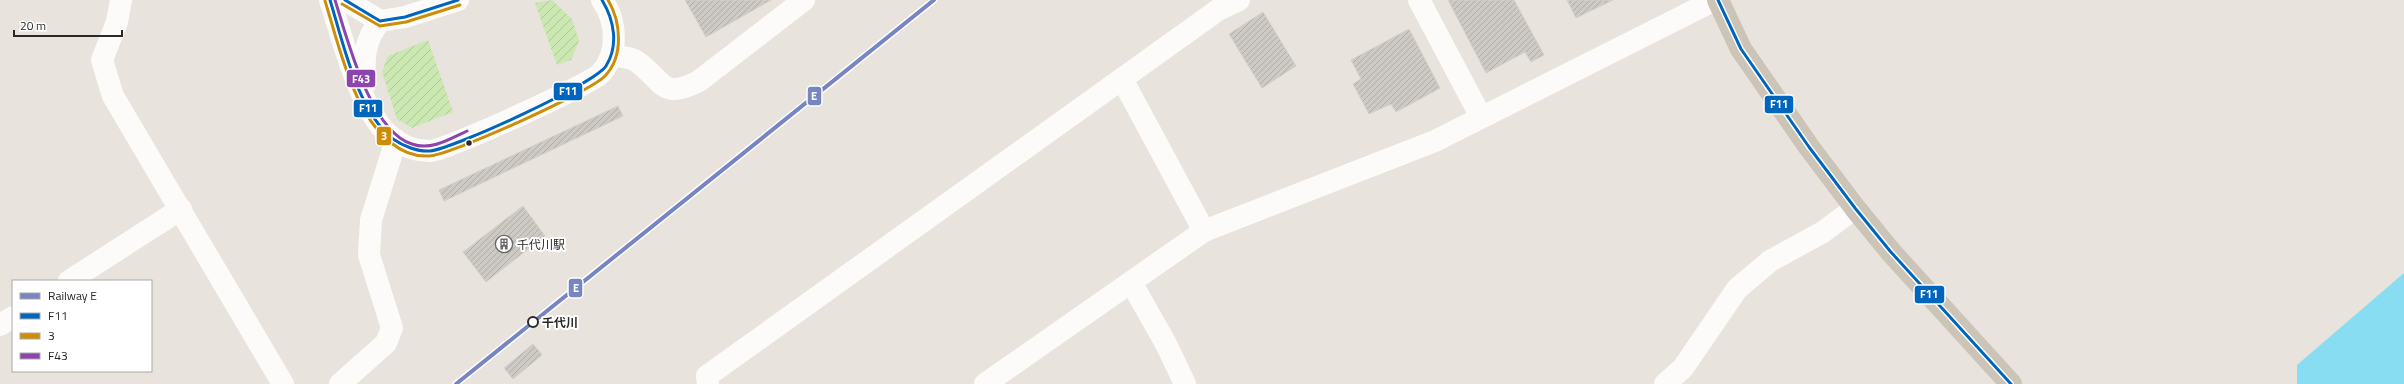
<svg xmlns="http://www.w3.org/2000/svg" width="2404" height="384" font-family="'Titillium Web','Noto Sans JP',sans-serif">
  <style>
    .garden { fill: url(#garden-furrows) }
    .water { fill: #88ddf2 }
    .building { fill: url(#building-hatch); stroke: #d3cfc9 }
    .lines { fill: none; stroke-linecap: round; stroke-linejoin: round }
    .minor { stroke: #fcfbfa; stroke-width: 22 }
    .major { stroke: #cbc4b7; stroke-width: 22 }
    .bus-1-casing { stroke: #fff; stroke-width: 6 }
    .bus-2-casing { stroke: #fff; stroke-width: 6 }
    .bus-3-casing { stroke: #fff; stroke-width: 6 }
    .bus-1 { stroke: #0065bd; stroke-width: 3 }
    .bus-2 { stroke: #ce8d08; stroke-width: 3 }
    .bus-3 { stroke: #8e44ad; stroke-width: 3 }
    .rail-1-casing { stroke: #fff; stroke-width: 7 }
    .rail-1 { stroke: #7785c2; stroke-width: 4 }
    .bus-dot { fill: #292929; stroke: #fff; stroke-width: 1.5 }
    .stop-dot { fill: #fff; stroke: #292929; stroke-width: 2 }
    .labels { text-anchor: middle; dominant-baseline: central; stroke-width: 4; stroke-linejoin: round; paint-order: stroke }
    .poi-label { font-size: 12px; fill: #292929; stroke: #fff; text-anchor: start }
    .stop-label { font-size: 12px; font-weight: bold; fill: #292929; stroke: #fff; text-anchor: start }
    .line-badge { stroke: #fff; stroke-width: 1.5 }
    .badge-label { font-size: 11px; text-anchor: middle; font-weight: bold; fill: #fff }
  </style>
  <defs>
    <pattern id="garden-furrows" width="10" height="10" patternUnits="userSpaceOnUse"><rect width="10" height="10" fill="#cbe7b2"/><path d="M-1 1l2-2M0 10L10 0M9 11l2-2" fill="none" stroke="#aec699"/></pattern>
    <pattern id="building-hatch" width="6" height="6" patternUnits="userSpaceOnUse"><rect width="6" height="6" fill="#cdc9c5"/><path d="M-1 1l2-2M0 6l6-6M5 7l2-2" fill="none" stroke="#b0ada9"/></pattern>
  </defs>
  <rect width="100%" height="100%" fill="#e8e3dd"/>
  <g class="garden">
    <polygon points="552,0 572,19 579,41 571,60 557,65 535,3"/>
    <polygon points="428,40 453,112 412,128 397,119 382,72 388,56"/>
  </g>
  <polygon class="water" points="2404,273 2404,384 2297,384 2297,365"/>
  <g class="building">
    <polygon points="685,0 771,0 706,37"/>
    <polygon points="1448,0 1514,0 1544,55 1531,62 1525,52 1486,73"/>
    <polygon points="1567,0 1613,0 1576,18"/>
    <polygon points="1263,12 1296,66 1262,88 1229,34"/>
    <polygon points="1409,29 1440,88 1396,112 1391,104 1369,114 1353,84 1361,79 1351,60"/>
    <polygon points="618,106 623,116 444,201 439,190"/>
    <polygon points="523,206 545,236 486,282 463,252"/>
    <polygon points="533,344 542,355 513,379 504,368"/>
  </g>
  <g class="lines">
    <g class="minor">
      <polyline points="121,0 117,22 102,60 113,96 283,384"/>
      <path d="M330,0C342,37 360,110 389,135C401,146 414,151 430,151C446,150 590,85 601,73C619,53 617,21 602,0"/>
      <polyline points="345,0 380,21 405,17 458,0"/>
      <polyline points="1419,0 1481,117"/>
      <path d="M612,55C619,57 630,57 636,61C664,80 660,101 699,81L804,0"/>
      <polyline points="1122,79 1204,231"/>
      <path d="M365,84C364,59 363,42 380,21"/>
      <polyline points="69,281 181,209"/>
      <polyline points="1131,282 1166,344 1185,384"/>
      <polyline points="0,325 13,317"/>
      <polyline points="340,384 386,343 392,328 369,255 371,220 396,140"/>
      <polyline points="708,384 707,376 1218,10 1239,0"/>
      <polyline points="985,384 1204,231 1435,141 1715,0"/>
      <polyline points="1665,384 1683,368 1737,289 1770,261 1823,232 1855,208"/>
    </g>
    <polyline class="major" points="1718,0 1741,49 1809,147 1855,208 1890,251 2011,384"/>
    <defs>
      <g id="bus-1">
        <path d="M330,0C343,42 357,111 393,139C403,146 418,152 430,151C455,148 594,84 606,66C619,45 614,20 602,0"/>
        <polyline points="345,0 380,21 405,17 458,0"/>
        <polyline points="1718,0 1741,49 1809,147 1855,208 1890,251 2011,384"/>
      </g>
      <g id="bus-2">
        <path d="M325,1C339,45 353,113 390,142C401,151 415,157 429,156C451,155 590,92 605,76C624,56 621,22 608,0"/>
        <polyline points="342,4 380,26 406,22 460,5"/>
      </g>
      <path id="bus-3" d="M335,0C347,38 370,131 412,144C431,151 450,139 467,131"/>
    </defs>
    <use href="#bus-1" class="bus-1-casing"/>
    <use href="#bus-2" class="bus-2-casing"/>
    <use href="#bus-3" class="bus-3-casing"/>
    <use href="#bus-1" class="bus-1"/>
    <use href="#bus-2" class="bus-2"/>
    <use href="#bus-3" class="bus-3"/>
    <defs>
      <polyline id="rail-1" points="456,384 934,0"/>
    </defs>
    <use href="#rail-1" class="rail-1-casing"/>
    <use href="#rail-1" class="rail-1"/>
  </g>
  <defs>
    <symbol id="building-ring" viewBox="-11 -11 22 22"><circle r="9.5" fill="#fff" stroke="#6c6a68" stroke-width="1.5"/><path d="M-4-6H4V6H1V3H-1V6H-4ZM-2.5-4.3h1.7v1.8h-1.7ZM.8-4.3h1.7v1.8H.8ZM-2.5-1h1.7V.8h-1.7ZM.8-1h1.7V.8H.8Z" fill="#6c6a68"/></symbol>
  </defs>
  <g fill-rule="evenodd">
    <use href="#building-ring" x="494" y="234" width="20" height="20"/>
  </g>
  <circle class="bus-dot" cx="469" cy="143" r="3.5"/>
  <circle class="stop-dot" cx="533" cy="322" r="5"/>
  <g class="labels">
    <g class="poi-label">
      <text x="517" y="244">千代川駅</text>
    </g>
    <g class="stop-label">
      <text x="542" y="322">千代川</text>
    </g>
  </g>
  <g class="line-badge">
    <rect x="346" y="69" width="30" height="19" rx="4" fill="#8e44ad"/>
    <rect x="553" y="82" width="30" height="19" rx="4" fill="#0065bd"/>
    <rect x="807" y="86" width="15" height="20" rx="4" fill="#7785c2"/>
    <rect x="1764" y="95" width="30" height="19" rx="4" fill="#0065bd"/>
    <rect x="353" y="99" width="30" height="19" rx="4" fill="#0065bd"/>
    <rect x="376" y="126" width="16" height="20" rx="4" fill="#ce8d08"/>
    <rect x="568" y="278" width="15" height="20" rx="4" fill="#7785c2"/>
    <rect x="1914" y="285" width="31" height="19" rx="4" fill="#0065bd"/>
  </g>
  <g class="badge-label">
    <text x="361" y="83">F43</text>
    <text x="568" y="95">F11</text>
    <text x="814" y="100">E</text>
    <text x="1779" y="108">F11</text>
    <text x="368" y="112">F11</text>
    <text x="384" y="140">3</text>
    <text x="576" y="292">E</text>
    <text x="1929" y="298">F11</text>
  </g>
  <rect x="12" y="280" width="140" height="92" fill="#ffffff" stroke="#a9a9a9"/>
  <rect x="20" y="293" width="20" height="6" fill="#7785c2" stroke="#a9a9a9"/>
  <text x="48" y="300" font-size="12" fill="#292929">Railway E</text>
  <rect x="20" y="313" width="20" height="6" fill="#0065bd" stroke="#a9a9a9"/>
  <text x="48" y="320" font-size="12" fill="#292929">F11</text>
  <rect x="20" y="333" width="20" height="6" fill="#ce8d08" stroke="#a9a9a9"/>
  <text x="48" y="340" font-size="12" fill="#292929">3</text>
  <rect x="20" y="353" width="20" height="6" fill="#8e44ad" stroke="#a9a9a9"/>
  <text x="48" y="360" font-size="12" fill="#292929">F43</text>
  <path d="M14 30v6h108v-6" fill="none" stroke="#292929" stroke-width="2"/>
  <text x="20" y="30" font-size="12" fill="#292929" stroke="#ffffff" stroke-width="3" paint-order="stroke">20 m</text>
</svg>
